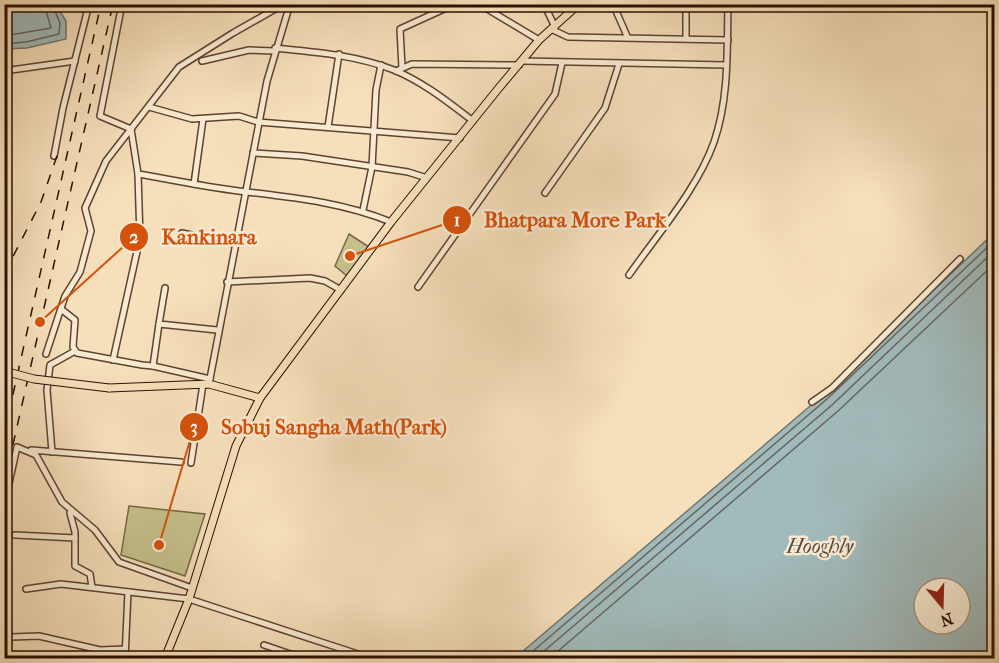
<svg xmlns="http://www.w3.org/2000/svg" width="999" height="663" font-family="'IM FELL French Canon',serif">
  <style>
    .green { fill: #c4c08b; stroke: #786746; stroke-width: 1.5 }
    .water { fill: #a1babb; stroke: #727570; stroke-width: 1.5; fill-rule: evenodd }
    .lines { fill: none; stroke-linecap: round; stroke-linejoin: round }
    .shore { stroke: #66645e; stroke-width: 1.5 }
    .minor-casing { stroke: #5e422f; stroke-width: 8 }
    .major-casing { stroke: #2b0e00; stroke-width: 9 }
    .minor { stroke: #f9ebd3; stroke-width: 5 }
    .major { stroke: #f6e0bb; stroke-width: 7 }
    .rail { stroke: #2b0e00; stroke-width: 1.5; stroke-dasharray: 10 10; stroke-linecap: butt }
    .major-bridge-casing { stroke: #2b0e00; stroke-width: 9; stroke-linecap: butt }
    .major-bridge { stroke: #f6e0bb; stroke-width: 7 }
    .labels { text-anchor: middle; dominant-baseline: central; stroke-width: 5; stroke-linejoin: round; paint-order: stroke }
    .water-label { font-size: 21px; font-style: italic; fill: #544a41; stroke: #f9ebd3 }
    .leader { fill: none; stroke: #d5520b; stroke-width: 2 }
    .callout-dot { fill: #d5520b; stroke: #f9ebd3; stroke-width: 2 }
    .mark-label { font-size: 18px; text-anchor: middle; font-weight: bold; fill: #fff }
    .callout-label { font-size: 21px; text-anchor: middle; font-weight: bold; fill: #d5520b; stroke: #f9ebd3; stroke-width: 5; stroke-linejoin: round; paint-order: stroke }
  </style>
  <rect width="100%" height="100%" fill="#f6e0bb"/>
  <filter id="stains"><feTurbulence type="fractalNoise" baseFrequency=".00333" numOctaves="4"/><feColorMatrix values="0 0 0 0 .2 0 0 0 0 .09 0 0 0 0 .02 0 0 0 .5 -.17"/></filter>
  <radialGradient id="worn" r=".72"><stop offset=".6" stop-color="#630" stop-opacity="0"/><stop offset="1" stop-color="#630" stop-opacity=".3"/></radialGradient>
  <g class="green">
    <polygon points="349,234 369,247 347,276 335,266"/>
    <polygon points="129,506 205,514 185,576 121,555"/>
  </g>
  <g class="water">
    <polygon points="5,4 56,5 66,21 66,39 27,48 5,49"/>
    <path d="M994,233V658H515L823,395ZM924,588H960V624H924Z"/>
  </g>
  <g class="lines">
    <g class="shore">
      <polyline points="4,36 51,28 44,4"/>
      <polyline points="4,44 26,42 59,34 60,23 52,4"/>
      <polyline points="525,658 827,399 994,241"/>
      <polyline points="536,658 832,405 994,251"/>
      <polyline points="550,658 838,411 994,264"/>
    </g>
    <defs>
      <g id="minor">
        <polyline points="479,4 539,40"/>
        <polyline points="544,4 555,27"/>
        <polyline points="613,4 627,36"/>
        <polyline points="553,30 568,37 728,40"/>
        <polyline points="686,37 686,4"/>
        <path d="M275,48C315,52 356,55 394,70C423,82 448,102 473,121"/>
        <polyline points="202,61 249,50 274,51"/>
        <polyline points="522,61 726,65"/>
        <polyline points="402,68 400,29 455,4"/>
        <polyline points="4,71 75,61"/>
        <polyline points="396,71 412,64 519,65"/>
        <polyline points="149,107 192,119 239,116 258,122 460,138"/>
        <polyline points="328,127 339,54"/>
        <polyline points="253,153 302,156 408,172 427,178"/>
        <polyline points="54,156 63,108 89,4"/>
        <path d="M138,174C174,180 211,188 247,192C298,198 344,203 391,222"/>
        <polyline points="194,184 203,119"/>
        <polyline points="545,193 605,108 619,64"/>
        <polyline points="363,210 372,167 376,90 381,65"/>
        <polyline points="182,233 235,244"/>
        <path d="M629,275C657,235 698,188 714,142C729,99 727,50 728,4"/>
        <polyline points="227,282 310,278 325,281 341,290"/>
        <polyline points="418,287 555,94 562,63"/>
        <polyline points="165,288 159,324 217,330"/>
        <polyline points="61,309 75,320 73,347 77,353 142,365 153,366 159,324"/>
        <polyline points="46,354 65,296 80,272 91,231 85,208 106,161 179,67 233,33 284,4"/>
        <polyline points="113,360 140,238 138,174 131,129 100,116 122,4"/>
        <polyline points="153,366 210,379"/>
        <polyline points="209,384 267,81 290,4"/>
        <polyline points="812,402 832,388 960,259"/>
        <polyline points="31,450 181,462"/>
        <polyline points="52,452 47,390 50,365 75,351"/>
        <polyline points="191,463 203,384"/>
        <polyline points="4,506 17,447 36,455 62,502 95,530 119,562 192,588"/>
        <polyline points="70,513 75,532 75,566 90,574 92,587"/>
        <polyline points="15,535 75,538"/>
        <polyline points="26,589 61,584 189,599 370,658"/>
        <polyline points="4,631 12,637 39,636 100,650 125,649"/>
        <polyline points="264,645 302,658 357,656"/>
        <polyline points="125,658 128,592"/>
      </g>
      <g id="major">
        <polyline points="109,388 209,384 260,398"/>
        <polyline points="165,658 189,599 236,446 260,398 391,222 498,89 539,40 579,4"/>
      </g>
    </defs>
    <use href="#minor" class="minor-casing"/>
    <use href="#major" class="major-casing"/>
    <use href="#minor" class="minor"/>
    <use href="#major" class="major"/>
    <g class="rail">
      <polyline points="4,274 41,202 58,153"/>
      <polyline points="4,434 101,4"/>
      <polyline points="4,484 113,4"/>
    </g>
    <defs>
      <polyline id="major-bridge" points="4,371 34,379 109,388"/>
    </defs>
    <use href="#major-bridge" class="major-bridge-casing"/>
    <use href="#major-bridge" class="major-bridge"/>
  </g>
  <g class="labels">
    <g class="water-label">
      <text x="820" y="546">Hooghly</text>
    </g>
  </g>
  <path class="leader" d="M350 256L457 220M40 322L134 237M159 545L194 427"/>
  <g class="callout-dot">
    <circle cx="350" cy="256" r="6"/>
    <circle cx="40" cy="322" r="6"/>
    <circle cx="159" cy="545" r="6"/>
    <circle cx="457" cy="220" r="15"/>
    <circle cx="134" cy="237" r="15"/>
    <circle cx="194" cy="427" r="15"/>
  </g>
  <g class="mark-label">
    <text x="457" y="226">1</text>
    <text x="134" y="243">2</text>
    <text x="194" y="433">3</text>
  </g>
  <g class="callout-label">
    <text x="575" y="227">Bhatpara More Park</text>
    <text x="209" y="244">Kankinara</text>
    <text x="334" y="434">Sobuj Sangha Math(Park)</text>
  </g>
  <rect width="999" height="663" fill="none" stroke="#f6e0bb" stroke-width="24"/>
  <rect x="6" y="6" width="987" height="651" fill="none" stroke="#2b0e00" stroke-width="3"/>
  <rect x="12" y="12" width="975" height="639" fill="none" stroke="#2b0e00" stroke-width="1.5"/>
  <g transform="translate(942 606) rotate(161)"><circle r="28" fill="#f9ebd3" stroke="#a7937f" stroke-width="1.5"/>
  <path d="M0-4.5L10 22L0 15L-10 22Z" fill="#8f2418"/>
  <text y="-9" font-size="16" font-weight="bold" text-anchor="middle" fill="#2b0e00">N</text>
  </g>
  <rect width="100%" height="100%" filter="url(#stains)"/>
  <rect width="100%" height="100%" fill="url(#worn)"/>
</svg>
